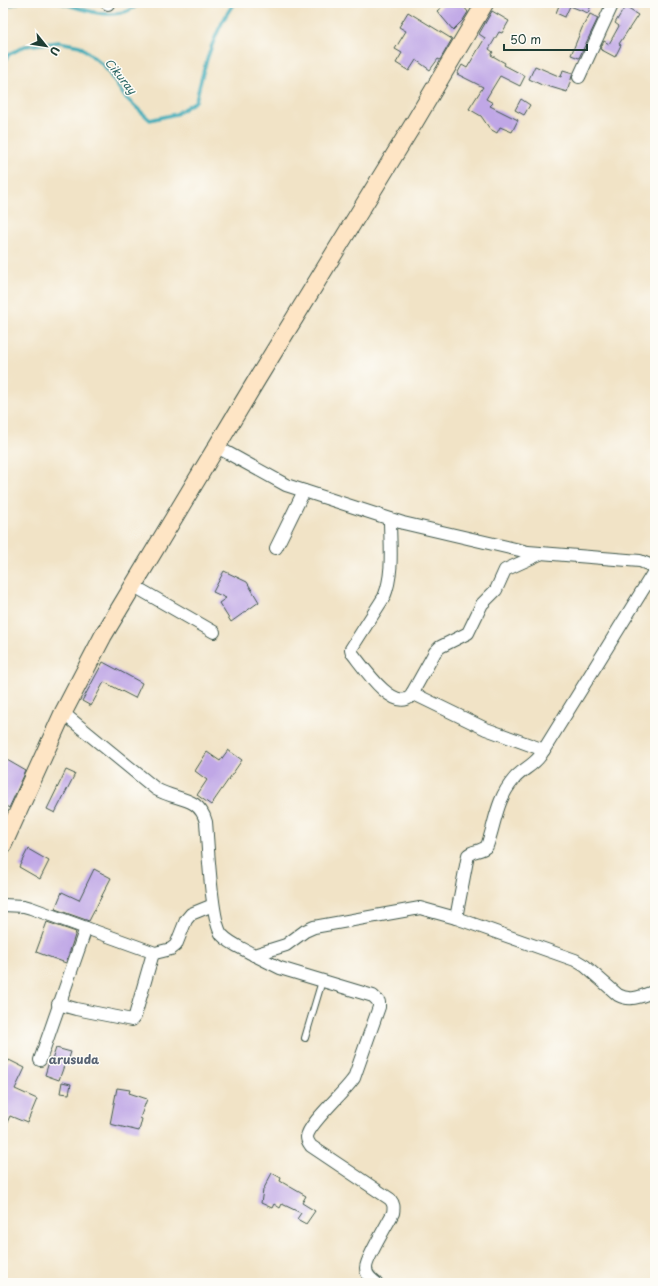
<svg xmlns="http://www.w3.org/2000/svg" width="658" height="1286" font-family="'Playpen Sans',sans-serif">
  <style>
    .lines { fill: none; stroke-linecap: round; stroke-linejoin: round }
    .stream { stroke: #3babb8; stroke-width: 3.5 }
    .building { fill: #c0a7e6 }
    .lane-casing { stroke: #3e564a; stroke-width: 8 }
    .street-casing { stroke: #3e564a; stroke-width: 14 }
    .secondary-casing { stroke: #3e564a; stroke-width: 19 }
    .lane { stroke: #fff; stroke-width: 6 }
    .street { stroke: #fff; stroke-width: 12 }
    .secondary { stroke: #fee5c5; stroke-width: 17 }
    .labels { text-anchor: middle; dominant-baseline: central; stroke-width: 3; stroke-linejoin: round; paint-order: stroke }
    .water-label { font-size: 11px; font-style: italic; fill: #296462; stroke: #fdfcf7 }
    .quarter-label { font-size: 12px; font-weight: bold; fill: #576272; stroke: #fdfcf7 }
  </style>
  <rect width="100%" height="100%" fill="#fdfcf7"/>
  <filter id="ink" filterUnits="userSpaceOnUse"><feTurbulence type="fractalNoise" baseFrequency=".025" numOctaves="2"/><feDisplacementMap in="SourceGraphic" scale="8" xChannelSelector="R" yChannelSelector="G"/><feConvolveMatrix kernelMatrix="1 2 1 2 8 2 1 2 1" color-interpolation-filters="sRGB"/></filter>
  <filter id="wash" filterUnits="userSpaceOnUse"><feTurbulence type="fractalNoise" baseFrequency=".012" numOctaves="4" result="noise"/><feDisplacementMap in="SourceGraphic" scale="16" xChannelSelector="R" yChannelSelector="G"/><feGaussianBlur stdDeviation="0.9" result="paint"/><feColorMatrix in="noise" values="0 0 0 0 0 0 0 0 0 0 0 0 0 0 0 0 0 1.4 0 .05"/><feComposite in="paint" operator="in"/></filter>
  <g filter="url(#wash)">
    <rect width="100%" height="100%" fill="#f1e3c6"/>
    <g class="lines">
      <g class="stream">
        <path d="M61,3C87,10 117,24 140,3"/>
        <polyline points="3,7 17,3"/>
        <path d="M3,67L8,55L25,46L59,42L80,46L104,66L125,97L150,120L176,114L196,101C203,68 214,31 234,3"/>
      </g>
    </g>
    <g id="blocks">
      <g class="building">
        <polygon points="446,3 461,3 468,12 463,20 453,30 437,11"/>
        <polygon points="560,3 592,3 588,13 570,6 565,17 556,13"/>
        <polygon points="625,7 638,15 619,44 621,45 615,57 600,49 604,41 609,44 619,26 615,23"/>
        <polygon points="492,11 509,21 502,33 499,32 489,49 493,52 491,55 505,63 504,65 525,76 520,86 500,76 486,99 493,103 490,106 518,120 512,132 500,127 497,133 490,129 481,116 469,109 483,87 457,74 462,65 467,68 485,38 479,34"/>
        <polygon points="408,12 452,39 440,60 438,59 430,70 416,60 409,71 396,63 402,53 395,49 406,31 399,27"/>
        <polygon points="590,14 598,18 579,58 571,55 582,28"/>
        <polygon points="535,66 561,77 563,70 573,73 567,92 544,85 544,86 529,79"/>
        <polygon points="521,99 530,105 524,115 515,110"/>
        <polygon points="224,571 247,582 259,602 231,622 219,603 226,598 213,592"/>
        <polygon points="103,662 142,683 135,698 104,682 91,706 82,701"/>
        <polygon points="228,750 242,760 211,805 197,795 207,780 195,771 207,752 220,761"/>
        <polygon points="7,760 26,771 9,808 3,804 3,766"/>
        <polygon points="66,770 75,774 55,813 47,809"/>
        <polygon points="28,849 49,861 40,879 19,867"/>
        <polygon points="94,869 111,878 89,921 55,909 62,892 79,900"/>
        <polygon points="47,922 76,932 66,963 36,952"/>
        <polygon points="56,1048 71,1052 67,1064 65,1063 59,1080 45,1075 49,1062 51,1063"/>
        <polygon points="9,1060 25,1068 15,1089 37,1099 27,1123 10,1116 3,1131 3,1072"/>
        <polygon points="62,1082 71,1084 69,1094 60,1093"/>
        <polygon points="117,1088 130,1090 129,1093 147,1099 140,1118 142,1119 139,1131 110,1124"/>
        <polygon points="272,1173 281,1178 280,1181 306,1196 302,1203 315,1211 306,1224 297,1219 301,1213 282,1204 280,1208 274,1204 272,1208 261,1203 263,1190"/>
      </g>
    </g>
  </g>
  <g filter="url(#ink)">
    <use href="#blocks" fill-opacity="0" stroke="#3e564a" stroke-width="1"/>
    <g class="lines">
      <defs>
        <polyline id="lane" points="305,1038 322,981"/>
        <g id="street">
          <polyline points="107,3 108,4"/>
          <polyline points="579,77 613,3"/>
          <polyline points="217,447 286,485 403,523 528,552 640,561 655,567"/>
          <path d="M390,519C390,544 394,573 384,597L351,649L352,653C362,665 392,711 410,697L435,652L440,647L468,633L482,604L496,590L505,570L540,554"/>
          <polyline points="276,548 304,491"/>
          <polyline points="134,586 214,632"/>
          <polyline points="412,693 486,729 544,750"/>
          <path d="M63,713L156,789C176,801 199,795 206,822C208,844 211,922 222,935C230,944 244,949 254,955L286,945L305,931L314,927L420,908L456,918L575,960L585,966L618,995C631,1002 642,996 655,991"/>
          <polyline points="3,905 24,906 31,908 155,953 171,949 176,945 186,920 191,914 213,905"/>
          <path d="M456,918L468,855C473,850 481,852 487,846C496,821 496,800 514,779C521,770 533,766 540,756L655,570"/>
          <path d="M254,955L280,968L373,996L379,1002V1007L354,1078C345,1092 308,1124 307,1137C307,1141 309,1143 311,1146L390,1199C394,1204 394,1207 393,1213C388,1223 366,1259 366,1268C366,1275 371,1279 376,1283"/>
          <polyline points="58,1004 76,1009 132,1020 135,1016 153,953"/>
          <polyline points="40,1060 86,928"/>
        </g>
        <polyline id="secondary" points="3,845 63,713 103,636 256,381 414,123 485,3"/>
      </defs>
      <use href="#lane" class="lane-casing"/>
      <use href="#street" class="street-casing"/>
      <use href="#secondary" class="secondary-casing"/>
      <use href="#lane" class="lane"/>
      <use href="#street" class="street"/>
      <use href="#secondary" class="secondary"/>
    </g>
  </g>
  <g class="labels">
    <g class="water-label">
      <text transform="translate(121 76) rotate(51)">Cikuray</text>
    </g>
    <g class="quarter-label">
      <text x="74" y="1059">arusuda</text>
    </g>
  </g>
  <rect width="658" height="1286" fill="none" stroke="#fdfcf7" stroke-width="16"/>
  <g transform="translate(46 46) rotate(120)" stroke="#fdfcf7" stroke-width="3" paint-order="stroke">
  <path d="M0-3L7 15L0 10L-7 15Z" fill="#1f3d34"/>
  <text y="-6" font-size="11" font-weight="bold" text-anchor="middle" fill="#1f3d34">U</text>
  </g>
  <path d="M504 44v6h83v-6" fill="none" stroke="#1f3d34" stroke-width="2"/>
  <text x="510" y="44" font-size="12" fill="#1f3d34" stroke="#fdfcf7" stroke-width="3" paint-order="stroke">50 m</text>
</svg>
